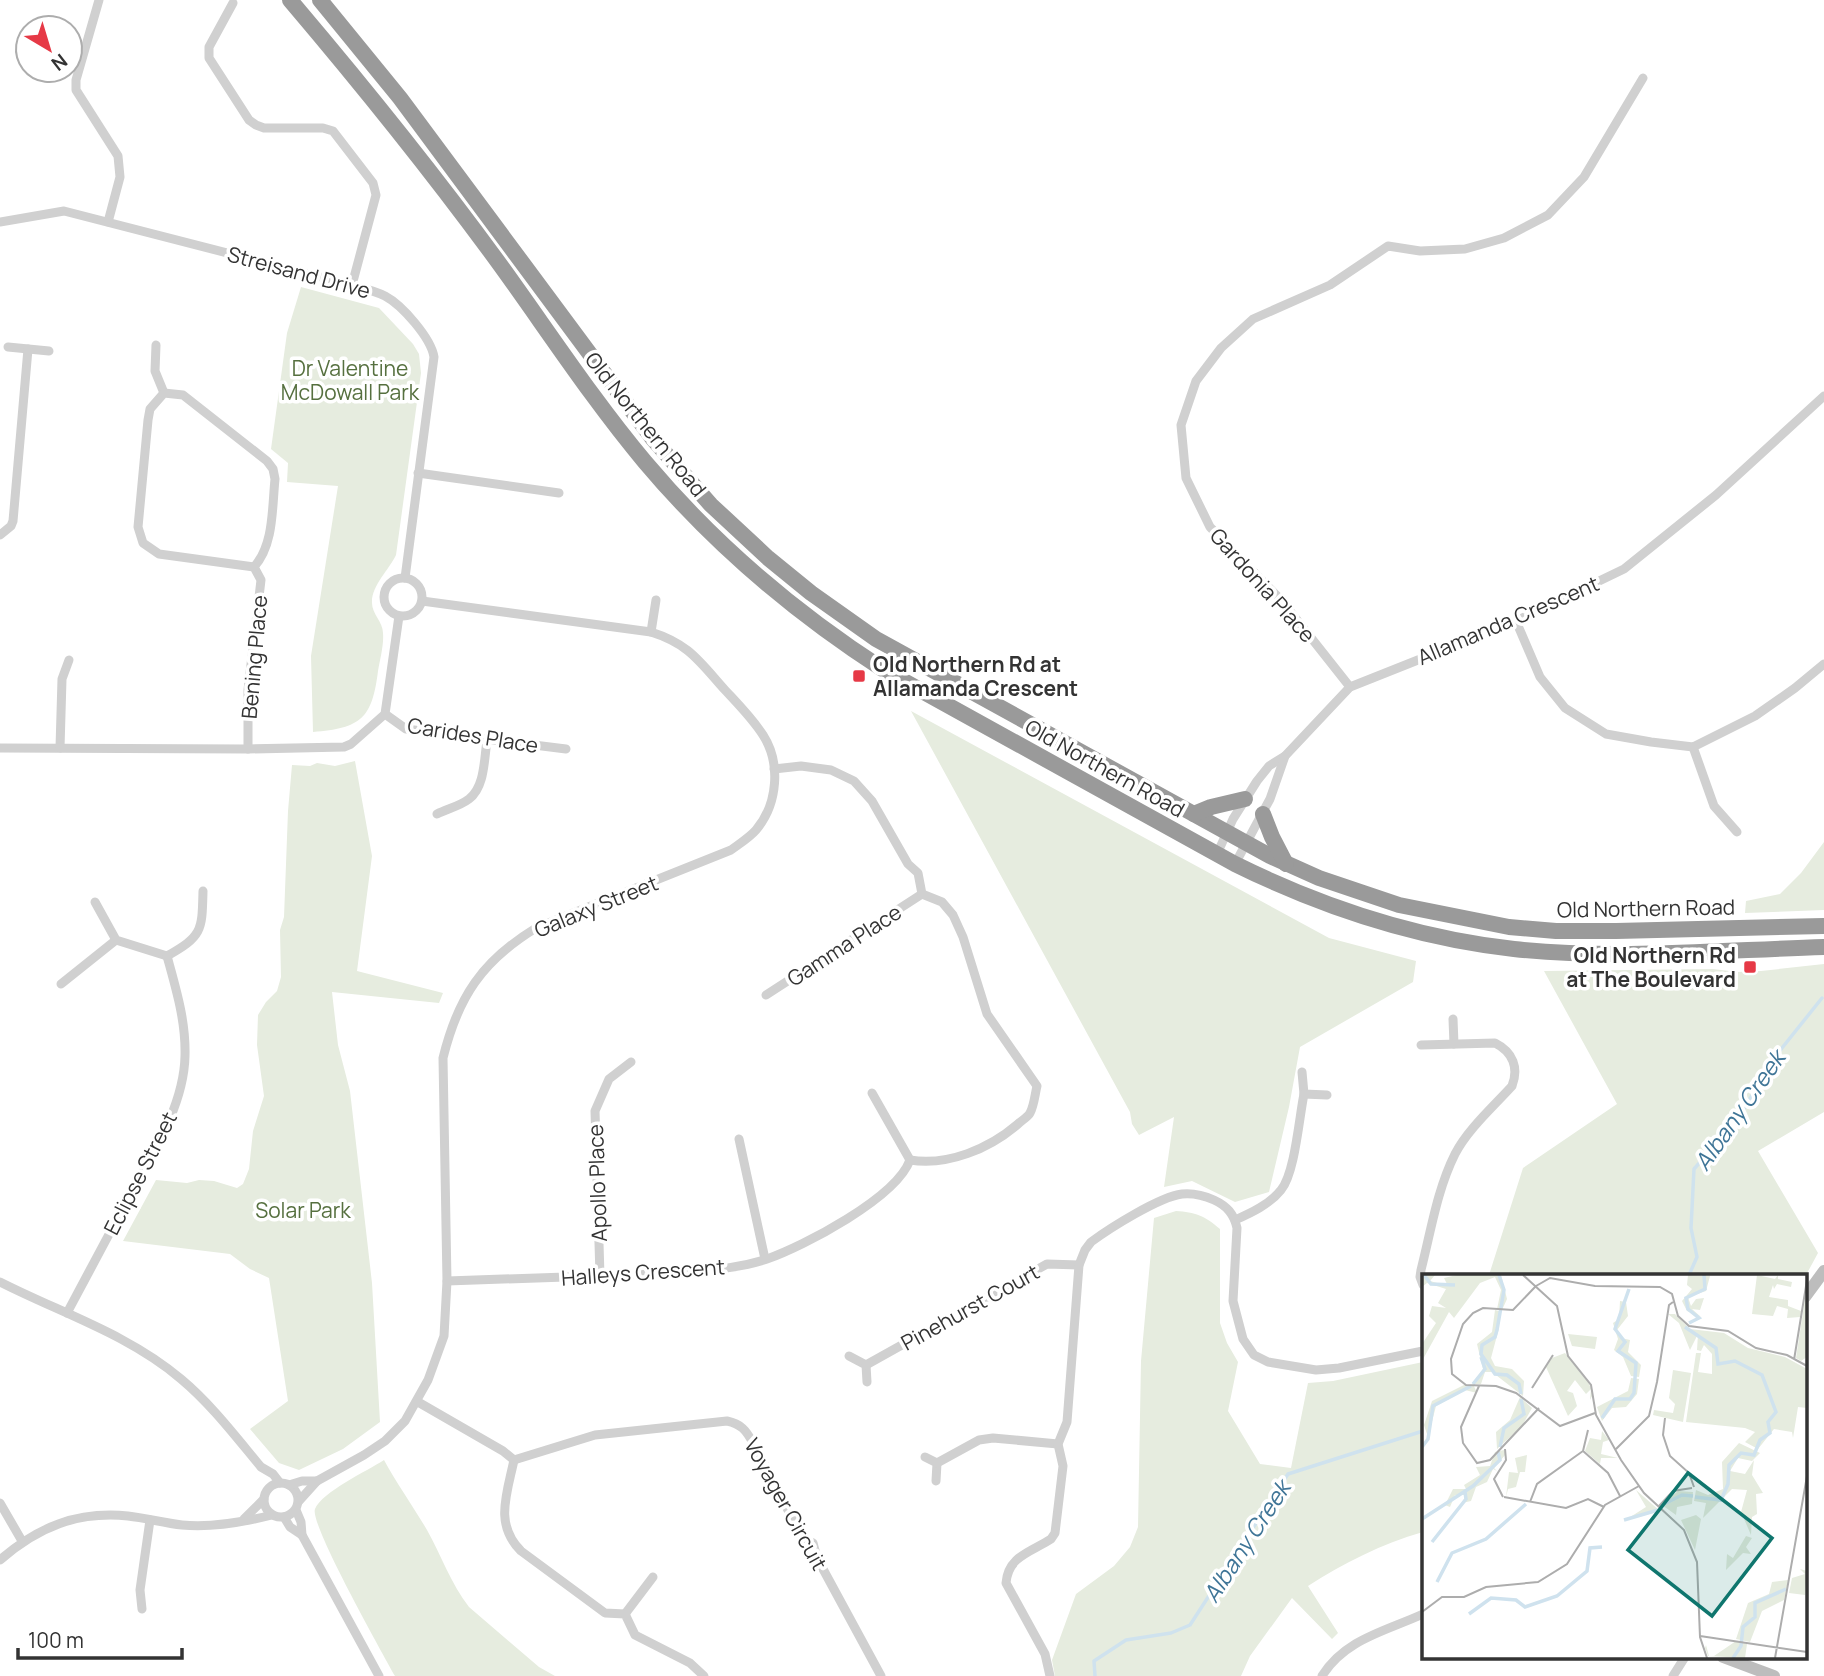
<svg xmlns="http://www.w3.org/2000/svg" width="1824" height="1676" font-family="Manrope,sans-serif">
  <style>
    .green { fill: #e6ecdf }
    .lines { fill: none; stroke-linecap: round; stroke-linejoin: round }
    .stream { stroke: #cfe2ee; stroke-width: 3.5 }
    .street { stroke: #d0d0d0; stroke-width: 9 }
    .secondary { stroke: #bdbdbd; stroke-width: 12 }
    .highway { stroke: #9a9a9a; stroke-width: 16 }
    .poi-dot { fill: #e63946; stroke: #fff; stroke-width: 2.5 }
    .labels { text-anchor: middle; dominant-baseline: central; stroke-width: 7; stroke-linejoin: round; paint-order: stroke }
    .street-label { font-size: 21px; fill: #333; stroke: #fff }
    .park-label { font-size: 21px; fill: #56703f; stroke: #fff }
    .poi-label { font-size: 21px; font-weight: bold; fill: #333; stroke: #fff; text-anchor: start }
    .water-label { font-size: 23px; font-style: italic; fill: #3f7597; stroke: #fff }
    .inset-river { fill: none; stroke: #cfe2ee; stroke-width: 3.5 }
    .inset-road { fill: none; stroke: #adadad; stroke-width: 2 }
    .view { fill: #0f766e; fill-opacity: 0.15; stroke: #0f766e; stroke-width: 3.5 }
    .inset-edge { fill: none; stroke: #333; stroke-width: 3.5 }
  </style>
  <rect width="100%" height="100%" fill="#fff"/>
  <g class="green">
    <path d="M301,287L379,308L413,344L419,354L421,373L396,555C389,570 371,586 372,603C372,614 383,622 383,633C384,645 380,659 378,671C372,719 361,728 313,732L311,656L338,486L287,482L288,463L271,449L287,333Z"/>
    <polygon points="911,711 1329,938 1416,961 1413,982 1300,1047 1289,1107 1269,1192 1235,1202 1192,1181 1164,1187 1174,1117 1139,1135 1132,1124 1130,1112"/>
    <polygon points="355,761 372,856 357,971 443,993 439,1003 332,992 338,1045 350,1091 372,1283 380,1422 343,1449 299,1470 279,1463 250,1429 288,1401 269,1278 250,1269 230,1254 123,1241 156,1180 187,1183 199,1180 214,1181 237,1188 243,1184 249,1169 253,1131 264,1096 257,1045 258,1015 266,1002 277,991 281,977 280,930 284,917 288,811 292,765 310,766 317,763 335,766"/>
    <polygon points="1824,842 1824,910 1745,913 1746,901 1780,894 1801,873"/>
    <polygon points="1824,964 1824,1112 1758,1151 1818,1253 1805,1277 1489,1275 1523,1168 1617,1104 1544,971 1713,969 1737,972 1761,971"/>
    <path d="M1176,1211C1195,1212 1205,1216 1220,1229V1323L1227,1343L1238,1362L1228,1411L1260,1464L1291,1468L1308,1383L1333,1381L1423,1362V1532C1381,1544 1344,1563 1308,1586L1338,1633L1332,1639L1292,1598L1250,1656L1241,1676H1055L1052,1660L1076,1594L1114,1566L1130,1547L1138,1527L1141,1361L1154,1218Z"/>
    <path d="M384,1460C397,1484 413,1506 427,1530C441,1555 451,1584 469,1607L539,1667L555,1676H395C383,1654 309,1523 315,1509C322,1492 367,1471 384,1460Z"/>
  </g>
  <g class="lines">
    <g class="stream">
      <polyline points="1689,1275 1697,1257 1691,1228 1694,1169 1737,1120 1778,1053 1822,998"/>
      <polyline points="1095,1676 1094,1661 1126,1640 1171,1633 1190,1625 1288,1474 1423,1431"/>
    </g>
    <g class="street">
      <polyline points="99,0 76,80 76,90 118,156 120,177 108,222"/>
      <polyline points="233,3 209,47 209,58 249,120 256,125 264,128 323,128 333,131 373,183 376,195 352,285"/>
      <path d="M0,222L64,211L352,285C363,288 375,291 385,296C402,305 431,338 434,357L405,578"/>
      <polyline points="156,345 155,371 164,393"/>
      <polyline points="8,347 49,351"/>
      <polyline points="418,473 559,493"/>
      <polyline points="0,535 11,526 13,521 28,349"/>
      <circle cx="403" cy="597" r="19"/>
      <polyline points="1516,621 1540,677 1565,708 1606,734 1651,742 1693,747 1755,716 1795,688 1824,664"/>
      <polyline points="651,632 656,600"/>
      <polyline points="1350,687 1282,601 1210,527 1186,478 1181,425 1196,381 1221,348 1253,319 1330,285 1388,246 1420,251 1465,249 1504,238 1548,215 1584,177 1643,78"/>
      <polyline points="385,714 406,729 566,749"/>
      <polyline points="1693,747 1714,806 1737,832"/>
      <polyline points="0,748 248,749 344,747 351,744 385,714 399,616"/>
      <polyline points="60,748 62,679 69,660"/>
      <path d="M248,749V690L261,580L254,567C274,545 272,508 275,479L273,469L267,461L183,395L164,393L150,409L148,420L138,527L143,543L159,554L254,567"/>
      <path d="M437,814C447,809 460,806 469,799C485,787 484,759 487,741"/>
      <polyline points="1217,854 1233,819 1257,781 1269,766 1285,756 1350,687 1516,621 1624,569 1716,495 1824,396"/>
      <polyline points="1235,864 1270,799 1285,756"/>
      <polyline points="95,902 116,940 167,956"/>
      <path d="M167,956C203,936 202,930 203,891"/>
      <polyline points="61,984 116,940"/>
      <polyline points="766,995 922,894"/>
      <polyline points="1453,1019 1454,1044"/>
      <path d="M1421,1045L1495,1043C1513,1052 1519,1068 1512,1086C1493,1107 1468,1129 1455,1154C1437,1190 1431,1231 1421,1270L1420,1277L1423,1285"/>
      <polyline points="1302,1072 1304,1094 1327,1095"/>
      <polyline points="872,1093 910,1160"/>
      <polyline points="739,1139 765,1259"/>
      <path d="M1235,1220C1251,1213 1270,1204 1281,1190C1295,1173 1299,1118 1304,1094"/>
      <polyline points="600,1276 595,1111 609,1079 631,1062"/>
      <path d="M447,1281L682,1273C710,1270 740,1268 767,1259C804,1246 896,1198 910,1160C948,1166 989,1149 1018,1124C1021,1121 1028,1117 1030,1113C1034,1106 1035,1094 1037,1086L987,1014L963,937L953,915L942,902L922,894L918,873L908,864L872,801L854,781L831,770L801,766L774,769"/>
      <path d="M0,1282C61,1313 128,1334 181,1379C211,1404 236,1437 261,1467L273,1474L280,1483"/>
      <path d="M67,1313C88,1274 109,1234 130,1195C153,1153 184,1105 185,1056C186,1021 176,989 167,956"/>
      <polyline points="849,1356 866,1365 867,1382"/>
      <polyline points="866,1365 1047,1264 1079,1265"/>
      <polyline points="418,1402 503,1451 514,1460"/>
      <polyline points="925,1457 937,1463 936,1481"/>
      <path d="M514,1460L595,1435L727,1421C741,1424 746,1430 753,1443L803,1539L813,1543L817,1558L881,1676"/>
      <path d="M514,1460C507,1494 494,1524 521,1551L605,1613L625,1614L635,1635L690,1663L704,1676"/>
      <polyline points="937,1463 979,1440 993,1438 1058,1444"/>
      <circle cx="281" cy="1500" r="17"/>
      <polyline points="289,1485 302,1481 317,1481"/>
      <path d="M299,1501L317,1481L364,1455L385,1441L405,1421L428,1380L444,1336L447,1281L443,1058C458,997 482,961 536,928L731,850C739,844 749,838 756,830C778,804 781,763 763,735C752,718 738,704 725,690C699,661 689,644 651,632L422,601"/>
      <polyline points="0,1503 22,1541"/>
      <polyline points="296,1510 301,1522 302,1535 379,1676"/>
      <polyline points="284,1517 290,1527 302,1535"/>
      <polyline points="244,1519 264,1499"/>
      <path d="M0,1560C38,1527 77,1511 128,1516C146,1518 164,1523 182,1525C211,1528 244,1522 272,1515"/>
      <polyline points="142,1609 140,1590 150,1520"/>
      <polyline points="625,1614 653,1577"/>
      <path d="M1050,1676L1045,1654L1006,1583C1008,1556 1031,1552 1051,1539L1055,1533L1063,1466L1058,1444L1067,1422L1079,1265L1085,1250L1091,1242C1110,1228 1159,1197 1182,1194C1192,1193 1205,1196 1214,1200C1227,1206 1234,1214 1237,1228L1233,1301L1243,1339L1254,1355L1268,1362L1316,1370L1339,1368L1423,1351"/>
      <path d="M1322,1676C1345,1639 1386,1631 1423,1614"/>
      <polyline points="1673,1676 1685,1657"/>
    </g>
    <g class="secondary">
      <polyline points="1805,1297 1824,1271"/>
      <polyline points="1723,1657 1774,1676"/>
    </g>
    <g class="highway">
      <path d="M290,0C363,86 434,174 501,266C548,331 593,400 645,462C714,544 794,612 884,670L1235,864C1324,908 1416,938 1514,949C1616,960 1722,950 1824,947"/>
      <polyline points="320,0 400,98 653,439 711,505 768,558 811,593 876,639 1270,856 1319,878 1399,905 1509,927 1556,931 1616,931 1824,926"/>
      <polyline points="1194,814 1211,807 1245,799"/>
      <polyline points="1263,814 1272,837 1286,864"/>
    </g>
  </g>
  <g class="poi-dot">
    <rect x="852" y="669" width="14" height="14" rx="3.5"/>
    <rect x="1743" y="960" width="14" height="14" rx="3.5"/>
  </g>
  <g class="labels">
    <g class="street-label">
      <text transform="translate(299 272) rotate(15)">Streisand Drive</text>
      <text transform="translate(646 424) rotate(51)">Old Northern Road</text>
      <text transform="translate(1263 585) rotate(48)">Gardonia Place</text>
      <text transform="translate(1508 620) rotate(-23)">Allamanda Crescent</text>
      <text transform="translate(254 657) rotate(-85)">Bening Place</text>
      <text transform="translate(473 735) rotate(9)">Carides Place</text>
      <text transform="translate(1105 768) rotate(29)">Old Northern Road</text>
      <text transform="translate(596 906) rotate(-22)">Galaxy Street</text>
      <text transform="translate(1646 908) rotate(-1)">Old Northern Road</text>
      <text transform="translate(844 945) rotate(-33)">Gamma Place</text>
      <text transform="translate(140 1173) rotate(-63)">Eclipse Street</text>
      <text transform="translate(597 1183) rotate(-92)">Apollo Place</text>
      <text transform="translate(643 1272) rotate(-4)">Halleys Crescent</text>
      <text transform="translate(970 1307) rotate(-29)">Pinehurst Court</text>
      <text transform="translate(786 1504) rotate(61)">Voyager Circuit</text>
    </g>
    <g class="park-label">
      <text x="350" y="368">Dr Valentine<tspan x="350" dy="24">McDowall Park</tspan></text>
      <text x="303" y="1210">Solar Park</text>
    </g>
    <g class="poi-label">
      <text x="873" y="664">Old Northern Rd at<tspan x="873" dy="24">Allamanda Crescent</tspan></text>
      <text x="1736" y="955" text-anchor="end">Old Northern Rd<tspan x="1736" dy="24">at The Boulevard</tspan></text>
    </g>
    <g class="water-label">
      <text transform="translate(1739 1110) rotate(-55)">Albany Creek</text>
      <text transform="translate(1246 1541) rotate(-57)">Albany Creek</text>
    </g>
  </g>
  <g transform="translate(1422 1274)">
    <rect width="385" height="385" fill="#fff"/>
    <path d="M0,1H13L8,7L26,12L22,4L35,1H79L85,25L80,36L75,35L79,16L73,3L58,9L32,44L27,38L0,87V70L14,49L7,42L10,32L24,34L16,29L24,15L5,9L0,13ZM266,1L288,2L284,17L266,23L269,32L274,25L282,24L278,36L270,35L279,43L265,37L260,27L270,15L265,11ZM335,1L353,5L356,1V5L370,8L369,13L355,10L352,15L351,11L347,23L366,26V32L379,37L378,43L365,44L366,35L355,32L351,42L330,40ZM385,12V83L379,87L374,84ZM198,27L204,28L206,42L195,56L199,64L208,66L206,78L219,91L217,103L209,102L201,83L192,76L196,65L191,49L197,45ZM73,36L77,37V54L69,84L73,92L90,95L102,107L101,122L70,98H63L59,110H50L61,95L55,70L70,58ZM246,40H253L268,55L302,59L326,74L363,83L385,95V134L376,133L371,164L370,158L352,155L336,175L323,168L333,158L323,154L264,148L274,79H279L276,98L290,100V80L282,71L279,77L275,76L276,60L268,76L257,49ZM146,60L175,63L173,75L150,72ZM143,79L166,108L170,116L171,120L168,126L169,115L164,120L153,106L145,117L151,119L155,132L146,142L124,93L130,84ZM251,96L269,99L261,148L231,141L232,136L251,139L253,130L247,124ZM209,104L217,105L215,120L204,133L190,134L180,147L175,133L206,117ZM42,111L52,112L55,119L43,116L14,132L6,163L2,151L10,127ZM98,123L110,134L100,152L75,175L74,158L88,146ZM180,157L187,166L181,168L179,180L196,184H179L178,190L163,177L168,164L179,166ZM317,169L338,179L330,187L316,184L308,197L323,200L332,186L330,201L341,219L334,220L335,240L330,243L329,261L319,238L325,216L310,215L281,244L284,229L272,227L274,216L286,221L301,215L300,188ZM82,176L84,180L72,194L75,197L71,195L65,208L54,213L49,227L40,229L44,221H33L28,233L23,231L31,215H44L42,211L58,201L54,193L68,192L73,178ZM105,181L103,198H98L94,213L86,215L84,223L87,198L96,199L93,184ZM214,216L238,237L202,247L224,233ZM256,217L271,218L270,230L255,233L254,241L240,231ZM274,241L279,245L273,276L259,246ZM324,262L330,264L324,273L329,280L321,279L304,296L305,280L311,284ZM378,295L385,297L383,321L367,319L370,304L383,300ZM366,306L362,326L340,337L328,368L314,365L326,329L347,320L350,308ZM314,367L325,370L323,384L286,382L283,374L284,371L287,382H292Z" fill="#e6ecdf"/>
    <path class="inset-river" d="M2,1L9,10L33,11M77,1L82,16L75,56L73,63L60,71L59,80L73,100L85,101L97,110L99,120M267,49L277,44L266,35L264,24L283,15L282,1M263,53L294,74L296,90L313,87L340,101L354,138L346,148L348,159L338,166L332,181L319,179L307,191L306,210L299,226L273,223M51,110L63,95L59,83M180,144L193,125H208L212,119L214,89L196,77L203,68L193,55L207,15M0,173L6,165L11,132L49,112M78,173L82,154L102,140L99,125M242,230L260,221L271,222M0,245L51,212L78,186L76,178M202,246L236,236M10,268L44,225L43,218M15,308L30,279L64,265L104,230M47,340L69,324L94,326L103,333L135,322L165,297L168,274L180,273M311,384L319,372L321,353L333,343V329L364,315"/>
    <path class="inset-road" d="M101,1L135,32L146,82L169,111L174,141L199,186L222,219L262,256L275,288L278,363L285,384M114,12L128,4L173,12L238,13L250,20L256,42L267,52L306,57L334,74L365,81L385,92M113,13L91,36L61,34L51,39L41,50L29,85L30,100L44,111L74,112L94,119L138,152L173,139M372,86L385,6M235,108L247,31L251,28M57,112L39,153L41,169L55,189L68,186L117,134M110,114L131,81M243,144L241,161L248,182L267,199L272,213M194,175L227,142L235,108M161,177L186,199L198,222M81,223L72,205L84,186L83,175M82,223L144,234L166,225L182,233M108,228L115,210L161,177L166,156M237,232L251,217L270,214M0,338L20,323H42L64,313L116,308L145,290L183,231L217,212M278,362L385,378M353,384L385,202"/>
    <path class="view" d="M266,199L350,264L290,342L206,276Z"/>
    <rect width="385" height="385" class="inset-edge"/>
  </g>
  <g transform="translate(49 49) rotate(142)"><circle r="33" fill="#ffffff" stroke="#adadad" stroke-width="2"/>
  <path d="M0-5L12 26L0 18L-12 26Z" fill="#e63946"/>
  <text y="-10" font-size="19" font-weight="bold" text-anchor="middle" fill="#333333">N</text>
  </g>
  <path d="M18 1648v10h164v-10" fill="none" stroke="#333333" stroke-width="3.5"/>
  <text x="28" y="1648" font-size="21" fill="#333333" stroke="#ffffff" stroke-width="5" paint-order="stroke">100 m</text>
</svg>
